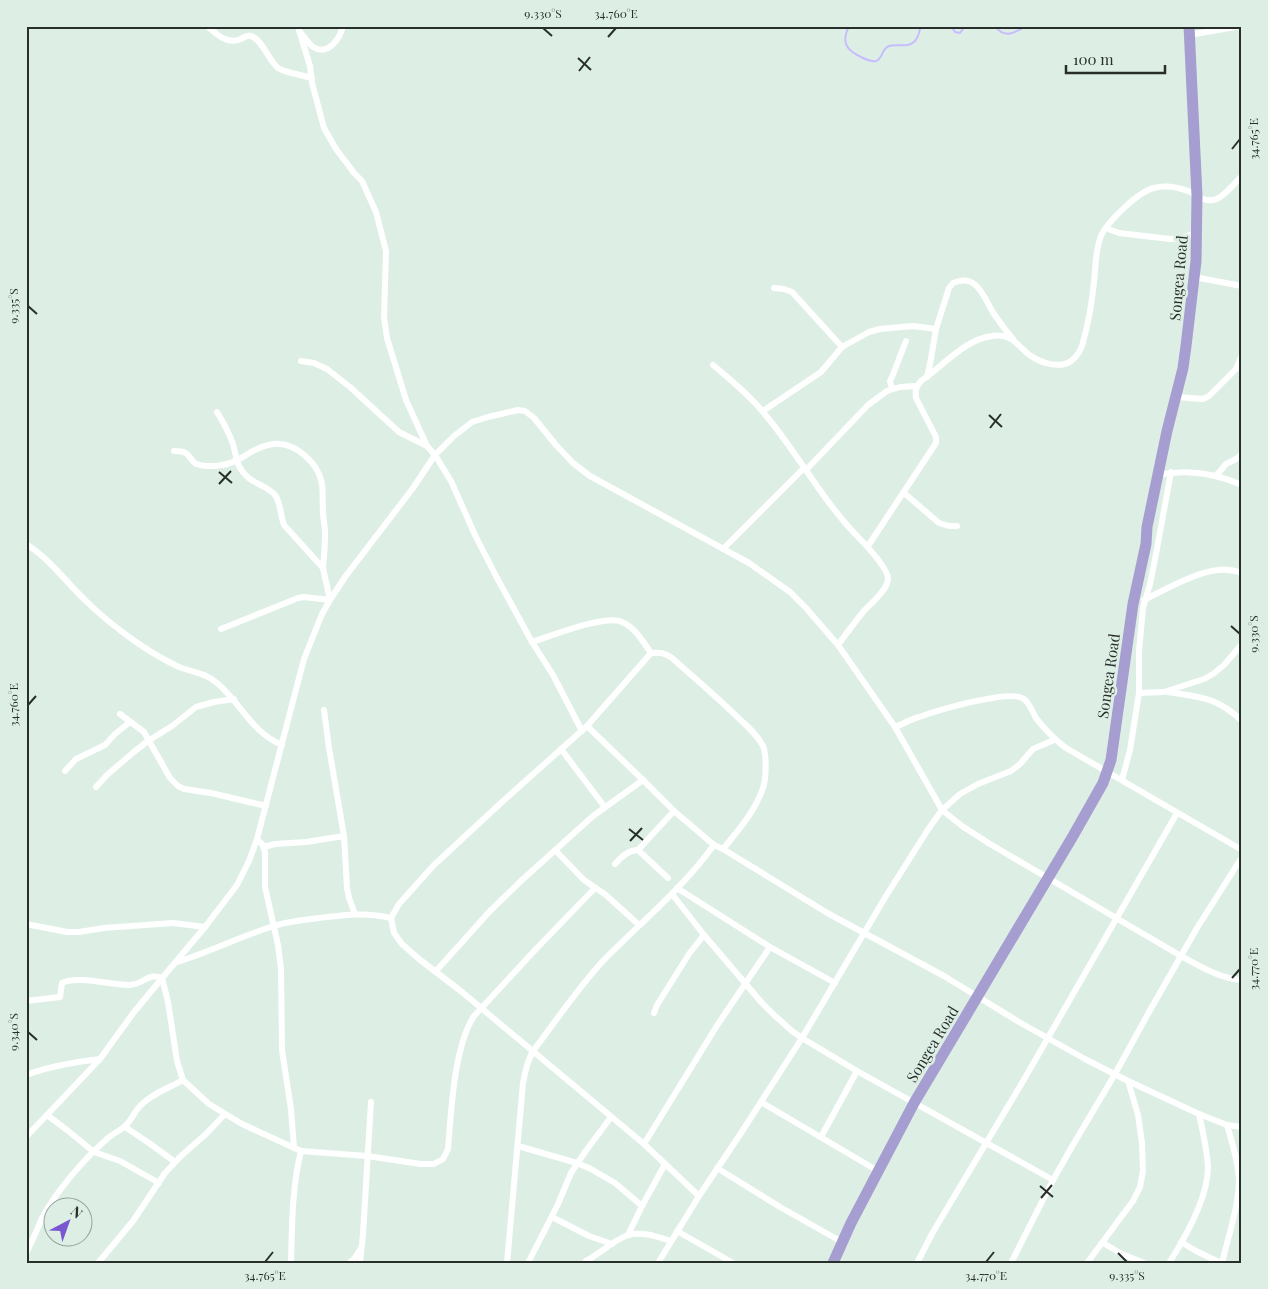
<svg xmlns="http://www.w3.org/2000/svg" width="1268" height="1289" font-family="'Playfair Display',serif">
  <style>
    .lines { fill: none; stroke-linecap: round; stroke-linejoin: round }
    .stream { stroke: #c7bcfe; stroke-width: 2 }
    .minor { stroke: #fff; stroke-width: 6 }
    .trunk { stroke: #a69ed0; stroke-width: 11 }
    .ticks { fill: none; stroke: #282f2b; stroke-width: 2 }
    .labels { text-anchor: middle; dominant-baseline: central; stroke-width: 5; stroke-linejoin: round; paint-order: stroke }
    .street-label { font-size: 15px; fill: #282f2b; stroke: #ddefe5 }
    .neatline { fill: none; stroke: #282f2b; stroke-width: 2 }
    .ticks-label { font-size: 12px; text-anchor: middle; fill: #282f2b }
  </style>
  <rect width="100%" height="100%" fill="#ddefe5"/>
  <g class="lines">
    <g class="stream">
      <path d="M849,26C841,42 846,50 861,57C865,59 872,62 876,61C883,59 881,49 889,46C898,43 907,49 915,41C918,37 920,31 920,26"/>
      <polyline points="951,26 955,32 960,33 965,26"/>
      <path d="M995,26C1004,39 1015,33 1026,26"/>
    </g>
    <g class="minor">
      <path d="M207,26C218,35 227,45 241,39C244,37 247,35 251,36C262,39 269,61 278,68C285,73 303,75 312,78"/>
      <polyline points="299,26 299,30 310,66 312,83 324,128 336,149 349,166 354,173 362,181 376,212 386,251 384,317 387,338 406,400 427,446 435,455 451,481 475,535 497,578 532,642 553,675 582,731"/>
      <path d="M301,33C305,38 310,46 315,48C329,55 340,38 343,26"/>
      <polyline points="1189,35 1241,26"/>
      <polyline points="1106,228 1119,233 1170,239 1182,238 1197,232"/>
      <polyline points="1194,277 1242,286"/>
      <polyline points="774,288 784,289 792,292 842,347"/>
      <polyline points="301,361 314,363 327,369 350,387 399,432 427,446"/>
      <path d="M713,365C731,380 749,395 763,412C798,453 822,501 860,539C867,546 889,570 888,579C888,590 870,604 863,612C854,623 846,634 838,645"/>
      <path d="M927,377L930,364L936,329L949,288L953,283C978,272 984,299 994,314C1000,323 1006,331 1013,339"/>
      <polyline points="892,389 890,381 892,377 906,341"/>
      <polyline points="1176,397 1203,399 1209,396 1236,369 1242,355"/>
      <polyline points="763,411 821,372 842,347 869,332 880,329 913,326 936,329"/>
      <path d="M217,412C223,422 229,432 233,444C235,451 236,459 239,466C248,484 264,483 275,495C280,501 281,517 284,525L323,568L330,600L304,597L298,598L221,629"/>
      <path d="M174,451C191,451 186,456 196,464C208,468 226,466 237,460C244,457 250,452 257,449C264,446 272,443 280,444C297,445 317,463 321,480C324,489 322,501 323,511C323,518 325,526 325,534C325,545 324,557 323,568"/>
      <polyline points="806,470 868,405 887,391 900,387 916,386"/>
      <path d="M1157,475C1186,469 1215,473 1242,485"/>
      <polyline points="1216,476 1226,464 1236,459 1242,454"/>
      <polyline points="904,493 939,523 949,526 957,526"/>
      <path d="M26,544C50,559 66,582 86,601C101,616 119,630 136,642C149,651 164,660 179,667C192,672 206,673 217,683C242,704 250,731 282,745"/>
      <path d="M868,546L936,443V437L916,398C915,390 916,387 921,381C942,367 965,339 992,336C1013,333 1017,346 1031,356C1041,363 1060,369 1071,361C1077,357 1080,351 1082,346C1088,325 1092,303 1094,282C1096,266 1095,251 1101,236C1107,222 1139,191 1154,188C1165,185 1177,187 1188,191C1196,194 1203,202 1213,200C1224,198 1234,183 1242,176"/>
      <polyline points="723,549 804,468"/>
      <path d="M1144,600C1164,590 1196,572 1218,570C1226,569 1234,570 1242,573"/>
      <path d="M532,642C551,636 606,614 622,622C636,628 643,642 651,653"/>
      <path d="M1168,692C1200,697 1217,697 1242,721"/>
      <polyline points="1139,693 1164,692 1204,679 1213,674 1224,665 1242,644"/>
      <polyline points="324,710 329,748 344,836 347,888 349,898 355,914"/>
      <polyline points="120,714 144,732 170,778 178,786 184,789 211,793 266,806"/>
      <polyline points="587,726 643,780 674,811 714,845 723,849 829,914 944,976 1019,1022 1085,1059 1128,1081 1199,1114 1227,1125 1242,1127"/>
      <path d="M895,727C903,724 911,719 919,717C936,711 1011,688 1024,699C1030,704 1032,711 1036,718C1045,730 1054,739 1066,748L1242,850"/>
      <polyline points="561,749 604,806"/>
      <polyline points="65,771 76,759 105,745 115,734 130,722"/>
      <polyline points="1122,780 1130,750 1139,693 1139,651 1143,608 1150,584 1156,554 1171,472"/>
      <polyline points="96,787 107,775 135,751 148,741 172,726 196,707 214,702 234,699"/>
      <polyline points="257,839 262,844 265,852 265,887 278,945 281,969 282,1050 291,1109 294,1148"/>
      <polyline points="264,847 275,844 306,842 344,836"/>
      <polyline points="555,850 584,880 606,895 639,925"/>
      <polyline points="638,850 668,878"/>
      <path d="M615,864C621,857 628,850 638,850L674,811"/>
      <polyline points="677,888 770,947 835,983"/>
      <polyline points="672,894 704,935 762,1003 773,1014 792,1031 802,1038 857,1071 1053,1180"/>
      <polyline points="26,924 67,932 79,932 104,928 173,923 205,927"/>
      <path d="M177,962C210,952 241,936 274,926C288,921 304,920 319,918C345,915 365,912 391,918"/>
      <polyline points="436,971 490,911 522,880 593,816 643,780"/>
      <path d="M26,1001L60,997L62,983C76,975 112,985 129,985C144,985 147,972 162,978L168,1002L177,1061L183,1080L209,1104L242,1124L301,1151L367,1156L421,1164H434L443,1159L448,1149C451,1113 454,1046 474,1016L536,949L595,888"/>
      <polyline points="654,1013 657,1005 689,954 704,935"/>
      <path d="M26,1075C50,1066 75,1062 100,1059"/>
      <polyline points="761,1102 878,1171"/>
      <polyline points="47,1115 67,1130 94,1152 120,1161 159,1183"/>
      <polyline points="125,1127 149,1143 175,1162"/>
      <path d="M26,1137L100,1059L134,1012L168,971L205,927L237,885L249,861L257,839L304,659L322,614L330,600L345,577L413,488L435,455L454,436L472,422L488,417L518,410L525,411L534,418L556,445L573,463L590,476L749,563L790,592L806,608L838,645L895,727L942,810L962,826L990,844L1181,956C1199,966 1221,979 1242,980"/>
      <polyline points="821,1137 857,1071"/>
      <polyline points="644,1144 718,1024 770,947"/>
      <polyline points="518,1146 577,1163 591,1169 615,1183 642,1206"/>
      <polyline points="717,1168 780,1207 842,1242"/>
      <path d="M699,1196L644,1144L462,992L419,959L402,944L394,933L391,918L399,904L434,865L502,802L587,726L651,653C660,652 665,653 672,658C691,675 711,692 730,710C741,721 756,732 763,746C767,756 766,779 763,788C756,810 737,832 723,849"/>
      <polyline points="552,1217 589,1236 612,1244"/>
      <polyline points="677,1231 733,1263"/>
      <polyline points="628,1235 642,1206 665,1164"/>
      <polyline points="1181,1242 1196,1251 1221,1263"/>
      <polyline points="1103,1243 1122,1254 1144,1263"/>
      <path d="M26,1253C32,1242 37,1230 42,1218C57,1190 84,1159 108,1138C113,1134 119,1131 124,1127C131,1122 134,1112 140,1106C151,1094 169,1088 183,1080"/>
      <path d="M586,1261C599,1254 614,1240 628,1235C642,1231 658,1237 671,1241"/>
      <polyline points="98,1263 133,1221 165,1173 181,1156 206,1134 225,1114"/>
      <path d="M291,1263C292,1225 292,1187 301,1151"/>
      <polyline points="349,1263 354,1259 361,1248"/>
      <polyline points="360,1263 363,1234 371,1102"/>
      <path d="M507,1263L523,1083C525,1071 527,1062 533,1051C556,1021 577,989 603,961C640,923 682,889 714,845"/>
      <polyline points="528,1263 558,1204 571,1173 585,1152 611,1117"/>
      <polyline points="658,1263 699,1196 741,1133 802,1038 886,896 929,828 942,810 960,794 978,784 1011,771 1020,764 1033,749 1054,740"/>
      <polyline points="917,1263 933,1232 1022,1083 1177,813"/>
      <polyline points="1011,1263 1053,1180 1070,1150 1115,1074 1149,1012 1197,928 1242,857"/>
      <polyline points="1087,1263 1133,1201 1140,1187 1143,1171 1142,1143 1138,1115 1128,1081"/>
      <path d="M1169,1263C1185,1238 1208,1198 1208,1167C1207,1149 1203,1132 1199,1114"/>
      <path d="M1222,1263C1228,1237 1238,1209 1239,1182C1239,1163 1232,1143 1227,1125"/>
    </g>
    <polyline class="trunk" points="833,1263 851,1223 914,1103 1073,836 1103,783 1111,760 1133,604 1146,544 1147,527 1167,431 1183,368 1186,346 1196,261 1197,196 1189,26"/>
  </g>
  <path class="ticks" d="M543,28L552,36M608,37L616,28M578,58L591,70M579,71L590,57M1232,149L1240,139M28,306L37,314M989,415L1002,427M990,428L1001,414M219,472L232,483M219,484L231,471M1231,626L1240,634M28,705L36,696M629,829L643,840M630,841L642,828M1232,978L1240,969M28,1032L37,1040M1040,1186L1053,1197M1041,1198L1052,1185M1118,1253L1127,1262M265,1262L273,1252M986,1262L994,1252"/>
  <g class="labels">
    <g class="street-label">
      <text transform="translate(1178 278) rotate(-85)">Songea Road</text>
      <text transform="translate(1108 676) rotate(-82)">Songea Road</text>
      <text transform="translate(932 1044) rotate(-59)">Songea Road</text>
    </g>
  </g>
  <rect width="1268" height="1289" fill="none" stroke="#ddefe5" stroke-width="55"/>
  <g transform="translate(68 1222) rotate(41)"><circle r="24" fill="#ddefe5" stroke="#95a29b"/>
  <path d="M0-4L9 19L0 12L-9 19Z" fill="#7857d1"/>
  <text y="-8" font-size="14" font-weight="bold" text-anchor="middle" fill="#282f2b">N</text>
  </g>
  <path d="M1066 65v8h99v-8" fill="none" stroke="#282f2b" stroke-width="2.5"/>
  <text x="1073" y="65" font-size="15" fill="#282f2b" stroke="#ddefe5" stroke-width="4" paint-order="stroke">100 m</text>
  <rect x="28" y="28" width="1212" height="1234" class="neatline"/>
  <g class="ticks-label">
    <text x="543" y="18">9.330°S</text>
    <text x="616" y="18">34.760°E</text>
    <text transform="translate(1254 139) rotate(-90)" y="4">34.765°E</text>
    <text transform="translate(14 306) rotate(-90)" y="4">9.335°S</text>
    <text transform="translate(1254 634) rotate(-90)" y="4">9.330°S</text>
    <text transform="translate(14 705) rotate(-90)" y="4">34.760°E</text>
    <text transform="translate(1254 969) rotate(-90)" y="4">34.770°E</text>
    <text transform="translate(14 1032) rotate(-90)" y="4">9.340°S</text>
    <text x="265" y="1280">34.765°E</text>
    <text x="986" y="1280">34.770°E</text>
    <text x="1127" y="1280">9.335°S</text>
  </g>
</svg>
